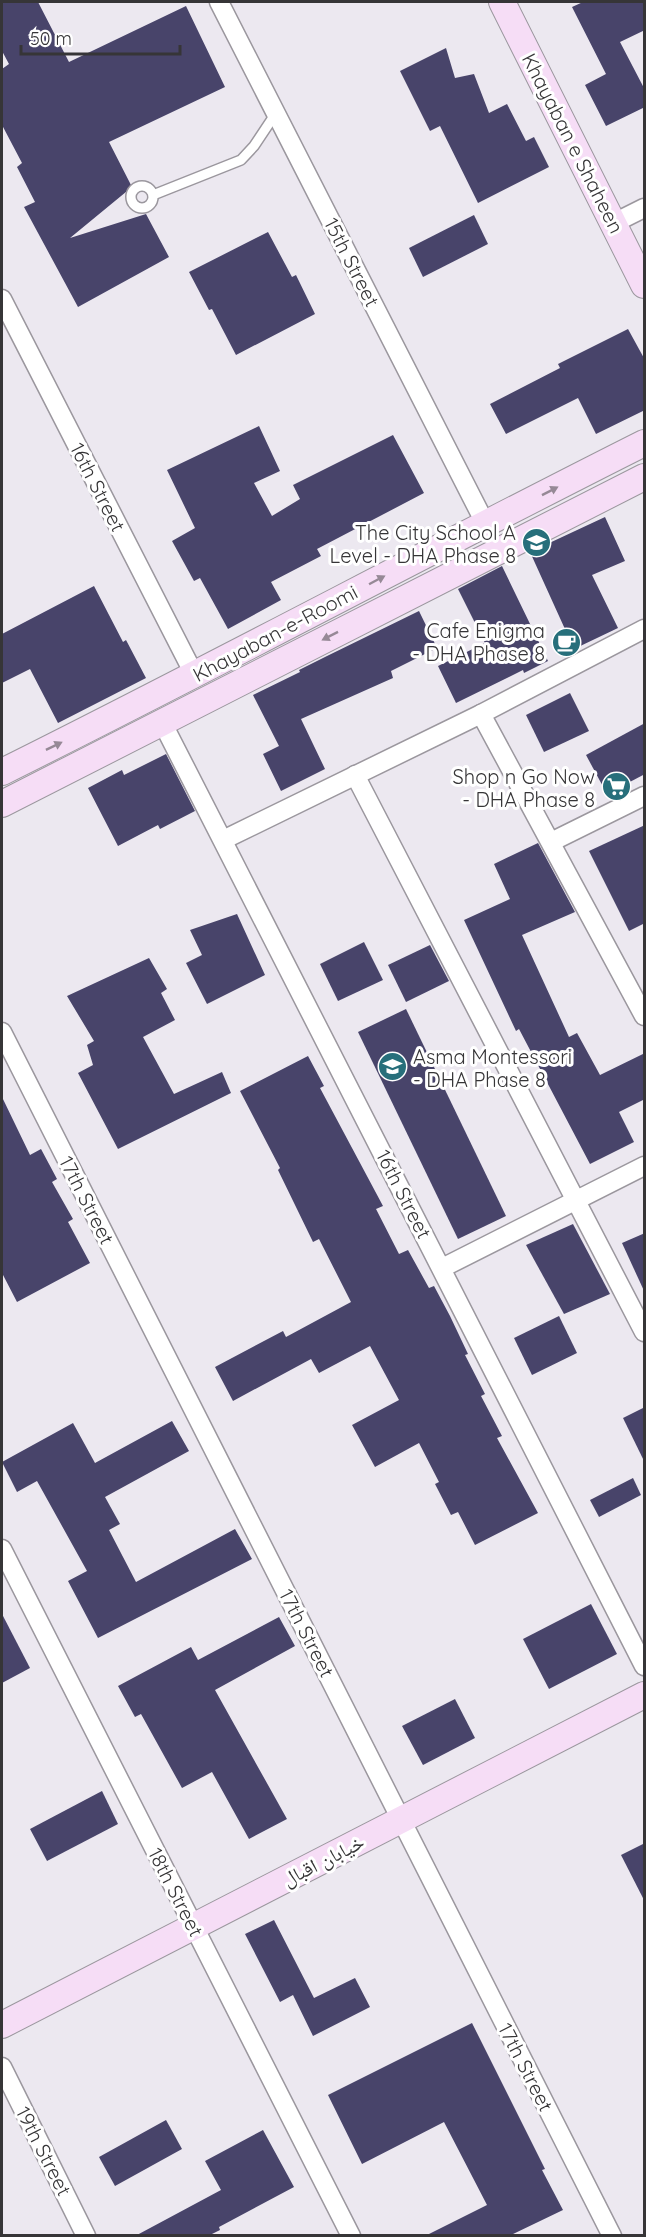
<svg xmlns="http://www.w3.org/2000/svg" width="646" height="2237" font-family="Quicksand,'Noto Naskh Arabic',sans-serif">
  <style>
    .building { fill: #48446a }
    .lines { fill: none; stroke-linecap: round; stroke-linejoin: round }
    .lane-casing { stroke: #9b979e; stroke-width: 12 }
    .street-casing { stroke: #9b979e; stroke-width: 21 }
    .secondary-casing { stroke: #9b979e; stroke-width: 28 }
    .lane { stroke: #fff; stroke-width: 9 }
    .street { stroke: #fff; stroke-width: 18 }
    .secondary { stroke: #f6ddf6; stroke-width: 26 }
    .oneway { fill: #968996 }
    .labels { text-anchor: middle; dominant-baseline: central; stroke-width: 6; stroke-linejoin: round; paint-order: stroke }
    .street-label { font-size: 20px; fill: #363537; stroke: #fff }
    .poi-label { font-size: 20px; fill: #363537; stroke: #fff; text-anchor: end }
  </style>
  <rect width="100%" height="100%" fill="#ece8f0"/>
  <g class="building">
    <polygon points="2,2 38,2 69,62 186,6 225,87 109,142 132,187 70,238 146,214 169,257 78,307 24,207 35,202 17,167 22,163 2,125 2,69 9,64 2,51"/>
    <polygon points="583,2 645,2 645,30 620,42 645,90 645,107 606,126 585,85 606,74 572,7"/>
    <polygon points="446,48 455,78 474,74 489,113 507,104 526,141 534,137 549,167 478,203 440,126 430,131 400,71"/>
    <polygon points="474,215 488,244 423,277 409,248"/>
    <polygon points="268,232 292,277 296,275 315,314 236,355 212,309 209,310 189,272"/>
    <polygon points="628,329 645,360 645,410 596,434 578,398 506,434 490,404 560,368 558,364"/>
    <polygon points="259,426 280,471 254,483 272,516 300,499 293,485 393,435 424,493 317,549 321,556 271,582 281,600 228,629 200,578 194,581 172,541 195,528 167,470"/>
    <polygon points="605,517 625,561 592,575 618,628 574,649 530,552"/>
    <polygon points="502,566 548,661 524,673 523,670 456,703 438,666 485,643 458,589"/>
    <polygon points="94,586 123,642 126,640 146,678 58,723 30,669 2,683 2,634"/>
    <polygon points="419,611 437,648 391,671 393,678 301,719 325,769 281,791 263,754 279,746 253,695 300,672 299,670 327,656"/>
    <polygon points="570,693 589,731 544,752 526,715"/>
    <polygon points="645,723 645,774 607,794 586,755"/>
    <polygon points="166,754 195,811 160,829 158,825 118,846 88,788 122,770 124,775"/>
    <polygon points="645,825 645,923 629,931 589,851"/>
    <polygon points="538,843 575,912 522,935 569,1037 577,1033 600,1075 645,1053 645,1099 619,1112 634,1142 590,1164 519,1029 516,1031 464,920 510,899 494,864"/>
    <polygon points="237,914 265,975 207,1004 186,963 202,955 190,930"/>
    <polygon points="364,942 383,980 338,1001 320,964"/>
    <polygon points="430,945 449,981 406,1002 388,965"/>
    <polygon points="149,958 167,989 161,993 175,1020 143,1037 174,1094 222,1072 231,1093 118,1149 78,1073 93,1065 87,1045 94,1041 67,996"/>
    <polygon points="406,1009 506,1216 458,1239 358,1032"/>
    <polygon points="308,1056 324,1086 320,1088 383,1206 376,1209 399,1254 408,1250 429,1288 434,1286 450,1316 468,1354 465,1355 485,1394 481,1396 502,1436 497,1438 538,1513 475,1545 458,1512 451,1515 435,1484 439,1482 419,1443 375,1467 352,1425 399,1400 370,1346 319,1373 311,1359 233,1401 215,1367 283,1331 286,1337 351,1302 319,1239 313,1242 278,1170 280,1168 240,1091"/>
    <polygon points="2,1097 30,1155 41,1149 57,1179 52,1182 73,1219 68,1222 90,1263 17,1302 2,1273"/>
    <polygon points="573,1224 610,1294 564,1314 526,1245"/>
    <polygon points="645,1233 645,1293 622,1243"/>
    <polygon points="559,1316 577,1353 532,1375 514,1338"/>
    <polygon points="645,1407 645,1463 623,1418"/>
    <polygon points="172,1421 189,1451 105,1497 120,1524 109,1530 136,1582 235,1529 252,1559 98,1638 68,1581 87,1571 37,1481 17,1492 2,1462 73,1423 95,1463"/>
    <polygon points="633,1478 641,1495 599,1517 590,1500"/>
    <polygon points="591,1604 617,1654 549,1689 523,1639"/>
    <polygon points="2,1614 30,1668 2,1683"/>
    <polygon points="279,1617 295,1646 215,1690 287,1819 249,1839 212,1772 182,1788 141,1714 135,1717 118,1686 191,1647 198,1660"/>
    <polygon points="455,1699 475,1738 423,1765 402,1726"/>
    <polygon points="102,1791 118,1824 47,1861 30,1829"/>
    <polygon points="645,1843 645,1902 621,1855"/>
    <polygon points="274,1920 314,1998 355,1978 370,2007 313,2036 293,1995 280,2002 245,1934"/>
    <polygon points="472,2023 545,2169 542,2170 563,2210 511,2235 427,2235 487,2205 444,2122 362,2164 328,2095"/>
    <polygon points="166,2120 182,2149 115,2186 99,2157"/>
    <polygon points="263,2130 294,2187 219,2227 220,2230 210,2235 137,2235 221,2190 205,2161"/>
  </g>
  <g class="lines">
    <defs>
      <g id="lane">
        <circle cx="142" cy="197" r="11"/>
        <polyline points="153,195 241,160 254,146 276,113"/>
      </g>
      <g id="street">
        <polyline points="219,2 485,523"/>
        <polyline points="614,223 644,208"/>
        <polyline points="2,299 195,676"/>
        <polyline points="481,714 644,1016"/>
        <polyline points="162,722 644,1666"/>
        <polyline points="355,775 644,1332"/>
        <polyline points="223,840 481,714 644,629"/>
        <polyline points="551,842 644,796"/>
        <polyline points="2,1032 612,2236"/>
        <polyline points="442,1268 644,1166"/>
        <polyline points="2,1549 351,2236"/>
        <polyline points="2,2067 86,2236"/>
      </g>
      <g id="secondary">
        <polyline points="502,2 644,285"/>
        <path d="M2,772C217,665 429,551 644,443"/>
        <polyline points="2,804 644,477"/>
        <polyline points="2,2025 644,1695"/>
      </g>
    </defs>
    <use href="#lane" class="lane-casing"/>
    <use href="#street" class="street-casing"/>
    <use href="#secondary" class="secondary-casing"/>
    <use href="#lane" class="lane"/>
    <use href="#street" class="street"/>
    <use href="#secondary" class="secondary"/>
  </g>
  <defs><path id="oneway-solid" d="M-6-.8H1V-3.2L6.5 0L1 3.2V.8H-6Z" transform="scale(1.5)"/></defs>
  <g class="oneway">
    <use href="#oneway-solid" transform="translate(550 491) rotate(-27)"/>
    <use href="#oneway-solid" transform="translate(377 580) rotate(-28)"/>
    <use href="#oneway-solid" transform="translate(330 636) rotate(153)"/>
    <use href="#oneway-solid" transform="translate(54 746) rotate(-26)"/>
  </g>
  <defs>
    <symbol id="school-disc" viewBox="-11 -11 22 22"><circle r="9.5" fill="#276f7b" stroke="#fff"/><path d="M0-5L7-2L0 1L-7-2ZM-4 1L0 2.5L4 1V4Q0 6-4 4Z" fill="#fff"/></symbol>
    <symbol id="cafe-disc" viewBox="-11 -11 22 22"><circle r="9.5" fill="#276f7b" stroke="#fff"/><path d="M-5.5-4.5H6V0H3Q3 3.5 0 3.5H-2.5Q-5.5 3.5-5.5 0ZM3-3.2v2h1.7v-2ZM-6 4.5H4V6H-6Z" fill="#fff"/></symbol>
    <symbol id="supermarket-disc" viewBox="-11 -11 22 22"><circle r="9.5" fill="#276f7b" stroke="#fff"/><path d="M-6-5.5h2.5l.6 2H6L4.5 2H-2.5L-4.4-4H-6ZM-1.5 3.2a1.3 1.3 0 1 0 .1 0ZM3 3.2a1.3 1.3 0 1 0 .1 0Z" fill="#fff"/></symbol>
  </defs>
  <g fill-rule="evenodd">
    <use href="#school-disc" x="520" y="526" width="33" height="33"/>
    <use href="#cafe-disc" x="550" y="626" width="33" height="33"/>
    <use href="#supermarket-disc" x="600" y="770" width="33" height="33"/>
    <use href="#school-disc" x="376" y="1050" width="33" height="33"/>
  </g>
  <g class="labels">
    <g class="street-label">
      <text transform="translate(573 143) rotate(63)">Khayaban e Shaheen</text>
      <text transform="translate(352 262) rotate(63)">15th Street</text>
      <text transform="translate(98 487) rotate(63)">16th Street</text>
      <text transform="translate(275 633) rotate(-28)">Khayaban-e-Roomi</text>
      <text transform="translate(404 1194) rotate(63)">16th Street</text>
      <text transform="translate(87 1200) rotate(63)">17th Street</text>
      <text transform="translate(307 1633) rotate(63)">17th Street</text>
      <text transform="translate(323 1860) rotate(-27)">خیابان اقبال</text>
      <text transform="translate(176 1892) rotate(63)">18th Street</text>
      <text transform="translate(526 2067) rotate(63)">17th Street</text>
      <text transform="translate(44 2151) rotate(63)">19th Street</text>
    </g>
    <g class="poi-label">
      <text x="516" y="532">The City School A<tspan x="516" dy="23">Level - DHA Phase 8</tspan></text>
      <text x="545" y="630">Cafe Enigma<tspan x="545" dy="23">- DHA Phase 8</tspan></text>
      <text x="595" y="776">Shop n Go Now<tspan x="595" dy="23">- DHA Phase 8</tspan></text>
      <text x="413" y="1056" text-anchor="start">Asma Montessori<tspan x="413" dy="23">- DHA Phase 8</tspan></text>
    </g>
  </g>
  <rect width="646" height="2237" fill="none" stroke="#363537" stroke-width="6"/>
  <path d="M21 45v9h159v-9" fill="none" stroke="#363537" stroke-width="3"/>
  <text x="30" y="45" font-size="18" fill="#363537" stroke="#ffffff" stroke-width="4.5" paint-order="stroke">50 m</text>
</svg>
